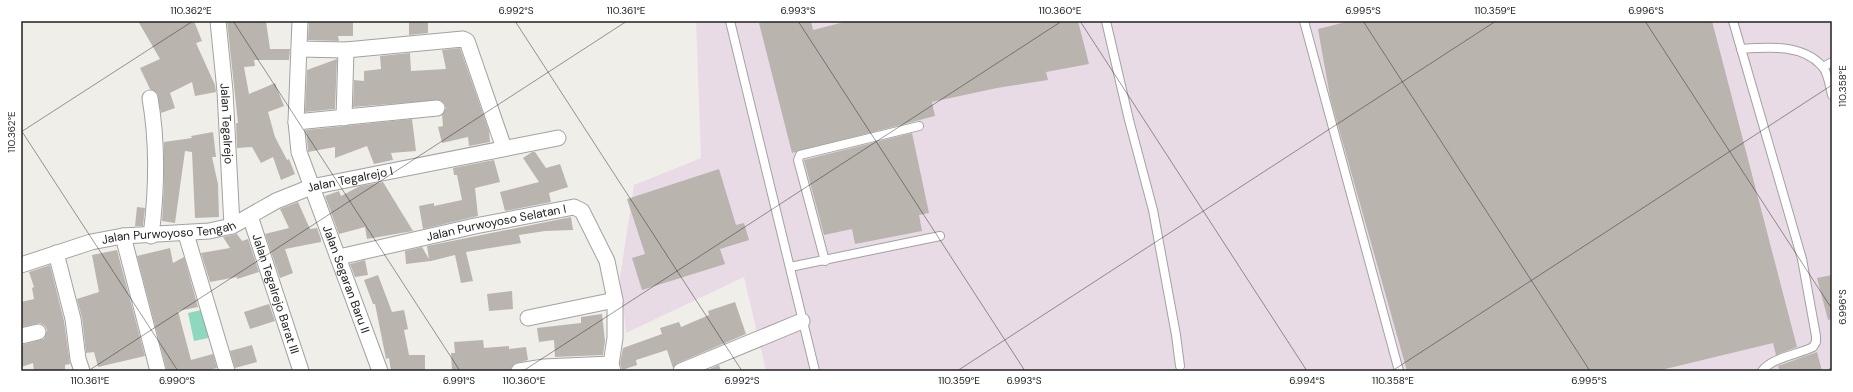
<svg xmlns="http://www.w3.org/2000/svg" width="1853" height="392" font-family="'DM Sans',sans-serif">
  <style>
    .industrial { fill: #e9dbe5 }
    .pitch { fill: #8dd9c0 }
    .building { fill: #bab4ae }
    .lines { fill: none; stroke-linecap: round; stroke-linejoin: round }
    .service-casing { stroke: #a2a2a2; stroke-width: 10 }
    .minor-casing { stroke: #a2a2a2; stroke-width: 17 }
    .service { stroke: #fff; stroke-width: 8 }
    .minor { stroke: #fff; stroke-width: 15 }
    .ticks { fill: none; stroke: #212121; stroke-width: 1; stroke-opacity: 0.45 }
    .labels { text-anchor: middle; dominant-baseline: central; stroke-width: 3; stroke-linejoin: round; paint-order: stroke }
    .street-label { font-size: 12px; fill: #212121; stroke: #fff }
    .neatline { fill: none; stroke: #212121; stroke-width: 1.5 }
    .ticks-label { font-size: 10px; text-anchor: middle; fill: #212121 }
  </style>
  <rect width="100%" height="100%" fill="#f0eee8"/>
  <polygon class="industrial" points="696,21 1832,21 1832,371 766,371 744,277 626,333 620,278 634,185 701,158"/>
  <polygon class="pitch" points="206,309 213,337 194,341 188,313"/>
  <g class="building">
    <polygon points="138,21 194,21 202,41 196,43 215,85 216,92 195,96 192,82 170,93 175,108 161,113 157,93 150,89 140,68 160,59"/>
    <polygon points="227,21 266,21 270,49 290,49 289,60 254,60 255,66 244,67 249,94 275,83 284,106 268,112 275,137 287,160 289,159 295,174 281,180 273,157 261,163 252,147 237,148 236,123 238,123"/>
    <polygon points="309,21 353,21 353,36 338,36 339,41 308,40"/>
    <polygon points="409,21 428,21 428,33 409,35"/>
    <polygon points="768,21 811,21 813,30 848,21 1078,21 1089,64 1046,72 1048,80 997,88 932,102 935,116 792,153 759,23"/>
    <polygon points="1350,21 1712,21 1797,347 1776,355 1773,343 1657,371 1407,371 1330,97 1318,29"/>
    <polygon points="460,48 489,131 490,142 469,146 468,137 442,143 438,127 443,126 442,115 446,108 444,103 440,100 353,107 354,80 364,81 364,71 381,69 380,56 410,53 411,71 446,69 442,50"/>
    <polygon points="337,59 335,109 305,112 307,70"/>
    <polygon points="412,119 416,151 391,153 393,160 374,164 367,146 335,158 335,147 308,152 308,150 306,130"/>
    <polygon points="213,132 216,157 212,157 218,184 219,217 195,218 192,152 185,151 175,223 162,221 164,184 164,142 192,138 191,136"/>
    <polygon points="912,133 929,213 919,215 922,231 855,244 852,229 824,235 804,160"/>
    <polygon points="532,152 535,152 546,168 560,164 568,187 549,193 551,202 505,211 500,192 539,182 523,158"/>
    <polygon points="494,160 500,182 475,188 478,216 423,229 419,206 434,203 434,206 462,200 457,175 454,175 453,168"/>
    <polygon points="719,169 736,225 744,223 749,240 720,249 725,264 642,290 632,258 645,254 627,199"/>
    <polygon points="383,182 413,231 367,239 365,227 339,234 325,196 339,191 341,196 360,186"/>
    <polygon points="298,202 310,229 317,228 321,239 321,242 285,249 293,273 280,278 265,234 289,228 280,209"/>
    <polygon points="137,207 145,208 143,226 135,226"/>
    <polygon points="571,217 573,230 545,231 519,235 521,243 466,252 473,281 461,283 455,255 431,261 406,264 405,251 422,247 429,259 427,246"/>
    <polygon points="237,234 242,241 248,239 259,272 237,279 237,277 210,282 201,253 230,248 223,237"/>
    <polygon points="170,248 173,263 184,257 198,307 178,311 191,360 213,354 217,368 206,371 167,371 137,256"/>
    <polygon points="117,250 145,356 98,367 94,352 86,353 82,318 77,299 99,292 92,255"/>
    <polygon points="365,260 368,275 355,277 350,264"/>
    <polygon points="50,265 64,321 70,364 65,365 65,371 34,371 33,363 21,367 21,345 44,339 47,330 45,326 40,323 21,327 21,302 34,299 32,288 34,287 29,272"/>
    <polygon points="378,275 392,312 404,310 408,329 404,330 409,355 425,355 425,371 391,371 389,358 386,359 375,304 373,304 364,280"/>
    <polygon points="1832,275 1832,319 1828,320 1817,278"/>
    <polygon points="512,291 513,309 489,311 487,294"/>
    <polygon points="735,302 746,334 678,363 673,368 667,350 636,360 637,365 622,370 620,363 623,348 662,334 660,328 679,322 681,327 709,315 708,311"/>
    <polygon points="269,304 275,321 250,329 244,312"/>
    <polygon points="602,314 605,341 603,355 555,357 554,340 539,342 537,328 581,323 581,317"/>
    <polygon points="483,340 484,348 509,346 509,349 526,347 528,360 514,364 510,371 452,370 451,353 455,353 454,342"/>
    <polygon points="252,345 257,362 235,368 230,351"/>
    <polygon points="1817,352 1822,371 1780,371 1778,366"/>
    <polygon points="719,365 721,371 705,371"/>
  </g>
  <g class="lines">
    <defs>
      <g id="service">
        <polyline points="730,21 815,371"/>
        <polyline points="1106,21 1129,120 1153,210 1176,335 1180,366"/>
        <polyline points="1304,21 1399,371"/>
        <path d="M1733,21L1802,259L1816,336V342L1813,347C1797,355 1773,357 1762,371"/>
        <path d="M1741,49C1769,47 1802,44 1822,66C1828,72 1830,87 1832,95"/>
        <polyline points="1823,67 1832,62"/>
        <polyline points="825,261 798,160 800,155 919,126"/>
        <polyline points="790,267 940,236"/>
      </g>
      <g id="minor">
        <path id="s1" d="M218,21L225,91L232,226"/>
        <path id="s2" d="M300,21L296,122L299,152L380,371"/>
        <polyline points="299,49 346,50 463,39 467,41 504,148"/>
        <path d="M150,98C158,144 157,189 151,236"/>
        <polyline points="344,118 346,50"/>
        <polyline points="296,122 437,108"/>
        <path id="s3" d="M250,216L301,371"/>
        <polyline points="186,234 227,371"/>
        <polyline points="123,236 158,371"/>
        <polyline points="56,253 73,319 78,359 82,371"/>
        <path id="s4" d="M339,257L475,226L574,207L582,211L607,261L615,300V338L611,364L613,371"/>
        <path id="s5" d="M21,265L91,242L123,236L209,231L232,226L276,201L311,187L558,138"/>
        <polyline points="528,318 615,300"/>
        <polyline points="21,336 38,332"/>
        <polyline points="519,371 544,367 611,364"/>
        <polyline points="681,371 802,321"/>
      </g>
    </defs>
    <use href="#service" class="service-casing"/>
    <use href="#minor" class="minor-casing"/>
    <use href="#service" class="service"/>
    <use href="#minor" class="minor"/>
  </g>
  <path class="ticks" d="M233,21L460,371M515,21L742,371M798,21L1025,371M1080,21L1307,371M1363,21L1590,371M1645,21L1832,309M21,130L178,371M21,132L193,21M88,371L627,21M523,371L1062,21M957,371L1496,21M1392,371L1832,85M1827,371L1832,367"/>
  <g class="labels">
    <g class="street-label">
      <text stroke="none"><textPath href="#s1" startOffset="103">Jalan Tegalrejo</textPath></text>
      <text stroke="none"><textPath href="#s5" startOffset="344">Jalan Tegalrejo I</textPath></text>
      <text stroke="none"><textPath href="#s4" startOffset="161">Jalan Purwoyoso Selatan I</textPath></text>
      <text stroke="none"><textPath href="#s5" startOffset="152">Jalan Purwoyoso Tengah</textPath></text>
      <text stroke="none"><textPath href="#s2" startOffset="267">Jalan Segaran Baru II</textPath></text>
      <text stroke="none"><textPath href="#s3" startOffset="82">Jalan Tegalrejo Barat III</textPath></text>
    </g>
  </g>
  <rect width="1853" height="392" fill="none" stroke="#ffffff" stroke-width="44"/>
  <rect x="22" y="22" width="1809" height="348" class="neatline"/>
  <g class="ticks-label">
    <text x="191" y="14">110.362°E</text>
    <text x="516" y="14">6.992°S</text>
    <text x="626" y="14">110.361°E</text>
    <text x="798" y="14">6.993°S</text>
    <text x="1060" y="14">110.360°E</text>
    <text x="1363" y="14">6.995°S</text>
    <text x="1495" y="14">110.359°E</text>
    <text x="1646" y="14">6.996°S</text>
    <text transform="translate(1842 86) rotate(-90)" y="4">110.358°E</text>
    <text transform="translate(11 132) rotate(-90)" y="4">110.362°E</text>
    <text transform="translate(1842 307) rotate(-90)" y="4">6.996°S</text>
    <text x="90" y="384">110.361°E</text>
    <text x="177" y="384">6.990°S</text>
    <text x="459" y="384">6.991°S</text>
    <text x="524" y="384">110.360°E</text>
    <text x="742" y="384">6.992°S</text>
    <text x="959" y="384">110.359°E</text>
    <text x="1024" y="384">6.993°S</text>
    <text x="1307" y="384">6.994°S</text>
    <text x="1393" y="384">110.358°E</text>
    <text x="1589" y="384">6.995°S</text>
  </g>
</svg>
